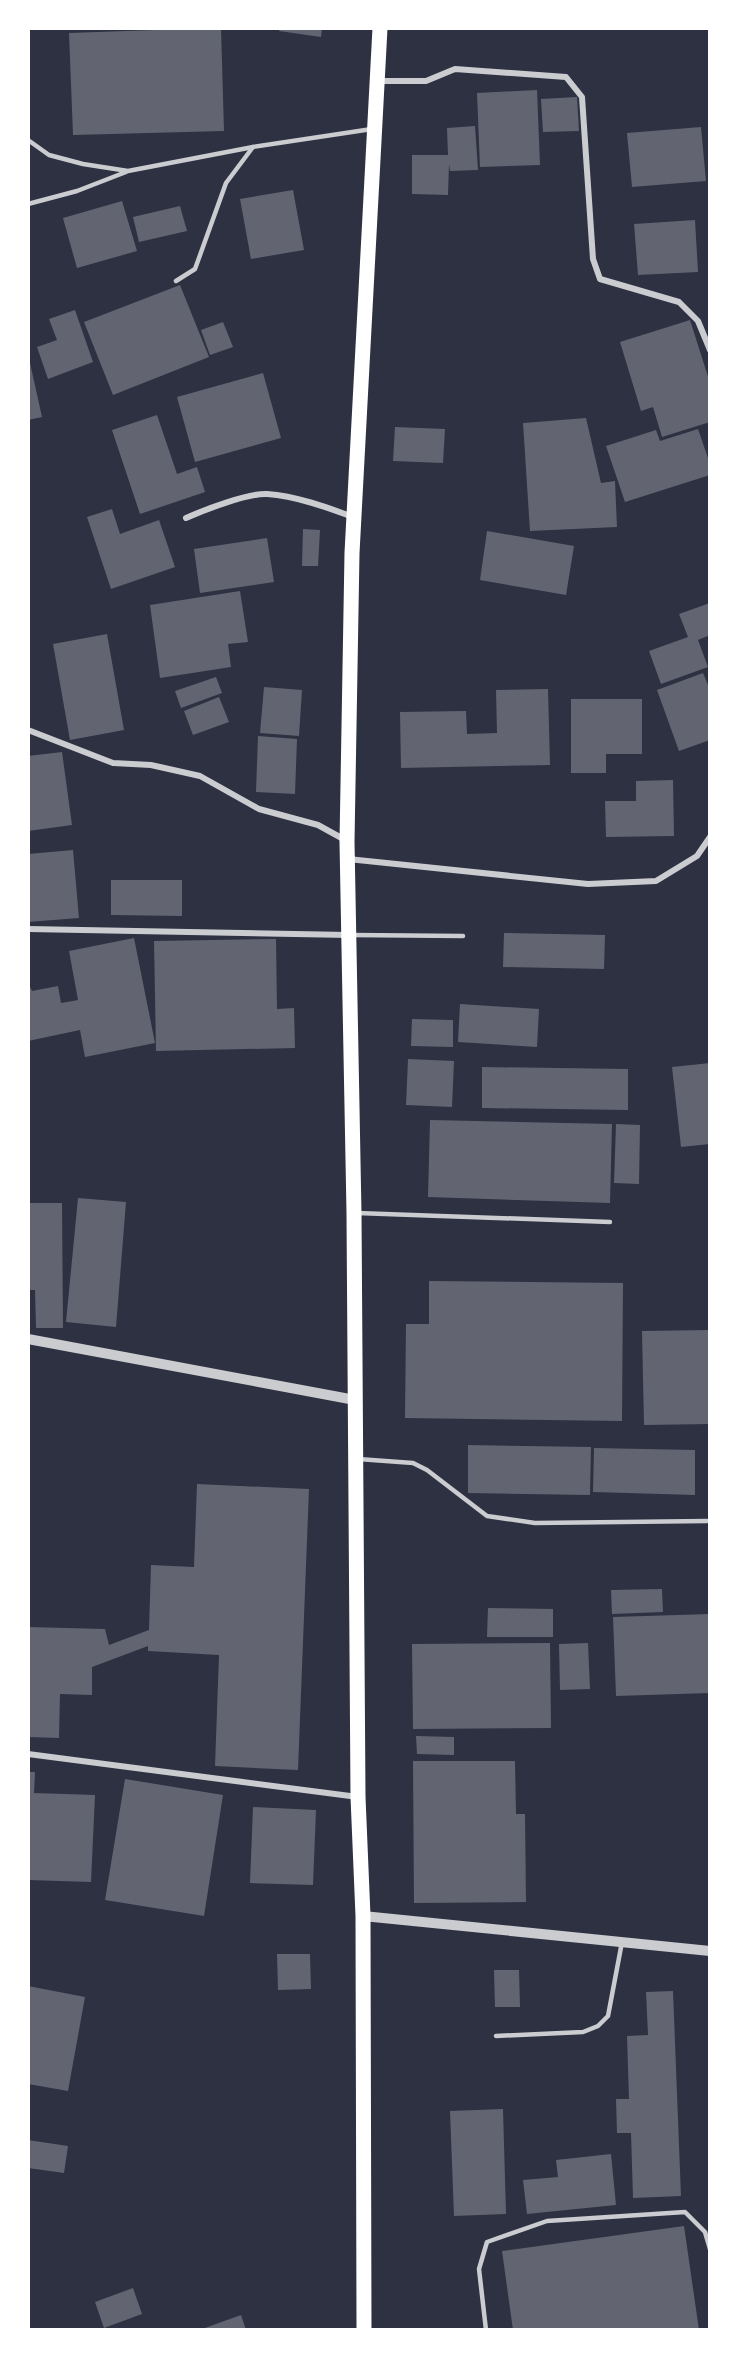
<svg xmlns="http://www.w3.org/2000/svg" width="738" height="2358" font-family="'Work Sans',sans-serif">
  <style>
    .building { fill: #626471 }
    .lines { fill: none; stroke-linecap: round; stroke-linejoin: round }
    .service { stroke: #caccd0; stroke-width: 4.5 }
    .minor { stroke: #caccd0; stroke-width: 6 }
    .tertiary { stroke: #caccd0; stroke-width: 10 }
    .primary { stroke: #fff; stroke-width: 15 }
  </style>
  <rect width="100%" height="100%" fill="#2d3142"/>
  <g class="building">
    <polygon points="155,28 221,28 224,131 73,135 69,33 155,30"/>
    <polygon points="280,28 322,28 321,37 279,31"/>
    <polygon points="537,90 540,165 480,167 477,93"/>
    <polygon points="577,97 579,131 543,132 541,99"/>
    <polygon points="475,126 478,170 450,171 449,164 448,195 412,194 412,155 448,155 447,128"/>
    <polygon points="701,127 706,181 632,187 627,133"/>
    <polygon points="293,190 304,250 251,259 240,199"/>
    <polygon points="122,201 137,251 77,268 63,218"/>
    <polygon points="180,206 187,231 139,242 133,217"/>
    <polygon points="695,220 698,272 638,275 634,224"/>
    <polygon points="180,285 209,357 113,395 84,322"/>
    <polygon points="75,310 93,362 48,379 37,347 57,340 49,319"/>
    <polygon points="690,320 710,383 710,422 662,437 653,407 641,411 620,342"/>
    <polygon points="223,322 233,347 210,355 201,330"/>
    <polygon points="28,354 42,417 28,420"/>
    <polygon points="263,373 281,438 195,462 177,397"/>
    <polygon points="157,415 177,474 197,467 205,492 140,514 112,430"/>
    <polygon points="586,418 601,483 615,481 617,527 530,531 523,423"/>
    <polygon points="395,427 445,429 443,463 393,461"/>
    <polygon points="698,429 710,464 710,475 625,502 606,446 656,430 660,441"/>
    <polygon points="112,509 120,534 159,520 175,567 111,589 87,517"/>
    <polygon points="303,529 320,530 318,566 302,566"/>
    <polygon points="487,531 574,546 566,595 480,580"/>
    <polygon points="267,538 274,582 200,593 194,549"/>
    <polygon points="240,591 248,642 228,644 231,667 160,678 150,605"/>
    <polygon points="710,603 710,635 698,640 708,667 661,684 649,651 688,637 679,614"/>
    <polygon points="107,634 124,730 70,740 53,644"/>
    <polygon points="703,673 710,690 710,740 679,751 657,690"/>
    <polygon points="216,677 222,693 181,708 175,691"/>
    <polygon points="264,687 302,690 299,736 260,733"/>
    <polygon points="548,689 550,765 401,768 400,712 466,711 467,734 497,733 496,690"/>
    <polygon points="219,697 229,722 193,735 184,711"/>
    <polygon points="571,699 642,699 642,754 606,754 606,773 571,773"/>
    <polygon points="258,736 297,739 295,794 256,792"/>
    <polygon points="62,752 72,825 28,831 28,756"/>
    <polygon points="673,780 674,836 606,837 605,801 636,801 636,781"/>
    <polygon points="73,850 79,918 28,922 28,854"/>
    <polygon points="111,880 182,880 182,916 111,915"/>
    <polygon points="504,933 605,935 604,969 503,967"/>
    <polygon points="134,938 155,1043 85,1057 80,1030 28,1041 28,982 32,991 58,986 61,1003 78,1000 69,951"/>
    <polygon points="276,939 277,1009 294,1008 295,1048 156,1051 154,941"/>
    <polygon points="460,1004 539,1009 537,1047 458,1042"/>
    <polygon points="412,1019 453,1020 453,1047 411,1046"/>
    <polygon points="408,1059 454,1061 452,1107 406,1105"/>
    <polygon points="710,1063 710,1144 681,1147 672,1067"/>
    <polygon points="482,1067 628,1069 628,1110 482,1108"/>
    <polygon points="430,1120 612,1124 610,1203 428,1197"/>
    <polygon points="616,1124 640,1125 639,1184 614,1183"/>
    <polygon points="78,1198 126,1202 116,1327 66,1322"/>
    <polygon points="28,1203 62,1203 63,1328 36,1328 35,1290 28,1290"/>
    <polygon points="429,1281 623,1283 622,1421 405,1418 406,1324 429,1324"/>
    <polygon points="710,1330 710,1424 644,1425 642,1331"/>
    <polygon points="468,1445 591,1447 590,1495 468,1493"/>
    <polygon points="594,1448 695,1450 695,1495 593,1492"/>
    <polygon points="197,1484 309,1489 298,1770 215,1766 219,1655 148,1651 148,1646 92,1667 92,1695 60,1694 59,1738 28,1737 28,1627 105,1629 109,1645 149,1630 151,1565 194,1567"/>
    <polygon points="662,1589 663,1612 612,1614 611,1590"/>
    <polygon points="488,1608 553,1609 553,1637 487,1637"/>
    <polygon points="710,1614 710,1693 616,1696 613,1617"/>
    <polygon points="550,1643 551,1728 413,1729 412,1644"/>
    <polygon points="588,1643 590,1689 560,1690 559,1644"/>
    <polygon points="416,1736 454,1737 454,1755 417,1754"/>
    <polygon points="413,1761 515,1761 516,1814 525,1814 526,1902 414,1903"/>
    <polygon points="28,1772 35,1772 34,1793 95,1795 91,1882 28,1880"/>
    <polygon points="125,1779 223,1795 204,1916 105,1900"/>
    <polygon points="253,1807 316,1810 313,1885 250,1883"/>
    <polygon points="277,1954 310,1954 311,1989 278,1990"/>
    <polygon points="494,1970 519,1970 520,2007 495,2007"/>
    <polygon points="28,1986 85,1997 68,2091 28,2084"/>
    <polygon points="673,1991 681,2196 633,2198 631,2133 617,2133 616,2099 629,2099 627,2036 648,2035 646,1992"/>
    <polygon points="503,2109 506,2214 454,2216 450,2111"/>
    <polygon points="28,2140 68,2146 64,2173 28,2168"/>
    <polygon points="611,2154 616,2205 527,2214 523,2180 558,2177 556,2160"/>
    <polygon points="684,2226 699,2330 513,2330 502,2251"/>
    <polygon points="133,2288 142,2314 104,2328 95,2302"/>
    <polygon points="241,2315 246,2330 202,2330 202,2329"/>
  </g>
  <g class="lines">
    <g class="service">
      <polyline points="28,140 49,155 83,164 128,171 253,147"/>
      <polyline points="28,204 77,191 126,172"/>
      <polyline points="176,281 195,269 226,183 253,147 372,129"/>
      <polyline points="351,935 463,936"/>
      <polyline points="357,1213 610,1222"/>
      <polyline points="358,1459 413,1463 427,1470 487,1516 535,1523 707,1521"/>
      <polyline points="496,2036 583,2032 598,2026 608,2016 622,1942"/>
      <polyline points="486,2330 479,2269 487,2242 547,2221 685,2212 705,2232 710,2249"/>
    </g>
    <g class="minor">
      <polyline points="378,81 426,81 455,69 566,77 582,97 593,259 600,279 679,302 698,321 710,350"/>
      <path d="M186,518C204,510 248,493 267,494C296,496 326,507 353,517"/>
      <polyline points="28,730 113,763 151,765 200,776 259,809 318,825 347,841"/>
      <polyline points="348,859 588,884 656,881 697,856 710,837"/>
      <polyline points="28,929 349,935"/>
      <polyline points="28,1754 358,1797"/>
    </g>
    <g class="tertiary">
      <polyline points="28,1339 355,1400"/>
      <polyline points="363,1916 710,1951"/>
    </g>
    <polyline class="primary" points="364,2330 363,1916 358,1797 354,1213 347,842 352,553 380,28"/>
  </g>
  <rect width="738" height="2358" fill="none" stroke="#ffffff" stroke-width="60"/>
</svg>
